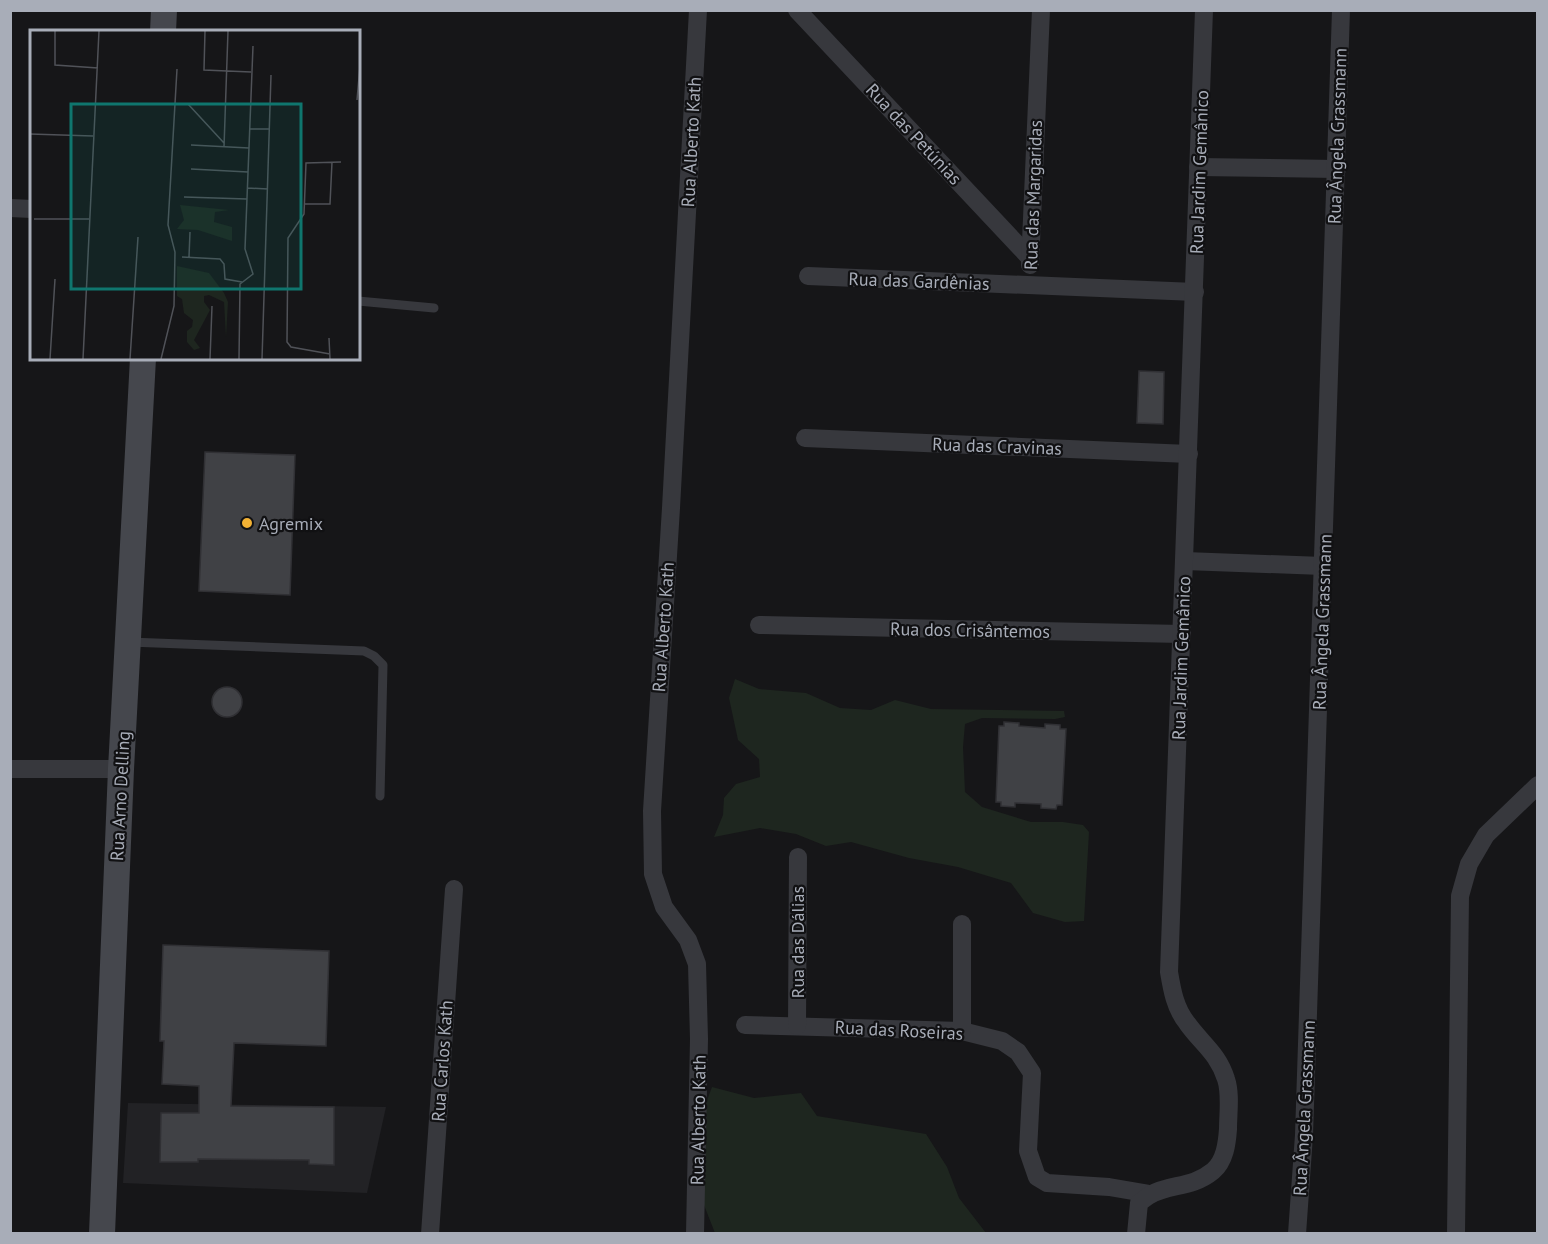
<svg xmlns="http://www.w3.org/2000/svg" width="1548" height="1244" font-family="'PT Sans',sans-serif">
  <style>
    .built { fill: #222225 }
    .green { fill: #1e261f }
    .building { fill: #404145; stroke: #303034; stroke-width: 1.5 }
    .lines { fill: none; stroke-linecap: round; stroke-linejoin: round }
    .lane { stroke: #37383d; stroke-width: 9 }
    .street { stroke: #37383d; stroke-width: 18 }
    .secondary { stroke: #45474d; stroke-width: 26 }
    .poi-dot { fill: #f2b134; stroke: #111113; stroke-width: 2 }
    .labels { text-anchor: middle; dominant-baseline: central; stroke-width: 4.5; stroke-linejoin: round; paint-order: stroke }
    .street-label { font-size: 18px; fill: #a8adb8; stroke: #111113 }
    .poi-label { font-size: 18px; fill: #a8adb8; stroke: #111113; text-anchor: start }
    .inset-road { fill: none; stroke: #505258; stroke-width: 1.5 }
    .view { fill: #0f766e; fill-opacity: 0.15; stroke: #0f766e; stroke-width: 3 }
    .inset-edge { fill: none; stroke: #a8adb8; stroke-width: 3 }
  </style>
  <rect width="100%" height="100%" fill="#161618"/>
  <polygon class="built" points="128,1103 386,1107 367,1193 123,1183"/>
  <g class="green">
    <polygon points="735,679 759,689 806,693 840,708 871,710 895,700 931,709 1064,711 1065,717 1055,719 982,718 965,724 963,747 965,792 982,807 1031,822 1063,822 1083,825 1089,832 1084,921 1065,922 1033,913 1011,883 958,867 909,858 851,842 826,846 796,834 760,828 714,837 723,815 724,798 736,784 760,777 759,759 738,740 729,698"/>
    <polygon points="712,1087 754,1098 801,1093 817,1116 926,1134 947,1167 959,1198 986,1233 715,1233 702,1200 703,1111"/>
  </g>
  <g class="building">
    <polygon points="1139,371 1164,372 1163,424 1137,423"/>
    <polygon points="205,452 295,455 290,595 199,591"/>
    <circle cx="227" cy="702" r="15"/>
    <polygon points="1004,722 1019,723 1019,726 1045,728 1045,724 1060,725 1060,729 1066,729 1062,805 1057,805 1056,809 1041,808 1041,804 1015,803 1015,807 1001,806 1001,802 996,802 999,726 1004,726"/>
    <polygon points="163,945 329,951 326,1046 234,1043 231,1106 334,1107 334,1165 309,1164 309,1160 198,1159 198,1162 160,1162 161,1113 199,1113 199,1086 162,1084 164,1041 160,1041"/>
  </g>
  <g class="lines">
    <g class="lane">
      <polyline points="358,301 434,308"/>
      <polyline points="129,642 364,651 374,656 383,665 380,796"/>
    </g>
    <g class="street">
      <polyline points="797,10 1030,258"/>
      <polyline points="1198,167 1337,169"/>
      <polyline points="10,208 32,209"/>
      <polyline points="1030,265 1041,10"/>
      <polyline points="808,276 1195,292"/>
      <polyline points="805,438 1189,454"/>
      <polyline points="1185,561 1323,566"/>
      <polyline points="759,625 1182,634"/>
      <polyline points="10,769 121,769"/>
      <polyline points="745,1025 962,1031 1002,1041 1018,1052 1032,1073 1028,1151 1037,1177 1047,1183 1109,1187 1150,1194"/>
      <polyline points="797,1026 798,857"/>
      <polyline points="962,1031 962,924"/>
      <polyline points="430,1234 454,889"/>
      <polyline points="695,1234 699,1039 697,964 688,940 664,907 653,874 652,811 671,508 698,10"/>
      <path d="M1136,1234L1139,1203C1142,1201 1146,1197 1150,1195C1170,1183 1191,1189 1213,1171C1225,1161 1227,1143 1228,1129C1228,1113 1231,1094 1226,1079C1218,1053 1201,1043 1187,1023C1175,1008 1172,990 1169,972L1204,10"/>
      <polyline points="1297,1234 1304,1135 1341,10"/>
      <polyline points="1456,1234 1460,896 1469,864 1486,835 1538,785"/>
    </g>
    <g class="secondary">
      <polyline points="163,32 164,10"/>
      <polyline points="102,1234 121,769 143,358"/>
    </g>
  </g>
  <circle class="poi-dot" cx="247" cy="523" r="6"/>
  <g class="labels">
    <g class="street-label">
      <text transform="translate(914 134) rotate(47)">Rua das Petúnias</text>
      <text transform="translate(1337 136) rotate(-88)">Rua Ângela Grassmann</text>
      <text transform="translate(691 142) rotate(-87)">Rua Alberto Kath</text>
      <text transform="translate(1199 172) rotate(-88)">Rua Jardim Gemânico</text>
      <text transform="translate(1033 195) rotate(-88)">Rua das Margaridas</text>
      <text transform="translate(919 281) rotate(2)">Rua das Gardênias</text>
      <text transform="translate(997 446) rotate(2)">Rua das Cravinas</text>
      <text transform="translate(1322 622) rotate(-88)">Rua Ângela Grassmann</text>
      <text transform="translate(663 627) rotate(-86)">Rua Alberto Kath</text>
      <text transform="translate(970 630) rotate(1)">Rua dos Crisântemos</text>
      <text transform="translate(1181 658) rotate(-88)">Rua Jardim Gemânico</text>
      <text transform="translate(120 796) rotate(-87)">Rua Arno Delling</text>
      <text transform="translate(797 942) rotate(-90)">Rua das Dálias</text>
      <text transform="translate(899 1030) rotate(3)">Rua das Roseiras</text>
      <text transform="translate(442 1061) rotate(-86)">Rua Carlos Kath</text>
      <text transform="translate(1304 1108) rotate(-87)">Rua Ângela Grassmann</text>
      <text transform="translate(698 1120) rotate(-89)">Rua Alberto Kath</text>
    </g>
    <g class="poi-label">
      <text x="259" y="523">Agremix</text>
    </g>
  </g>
  <g transform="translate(30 30)">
    <rect width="330" height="330" fill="#161618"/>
    <path d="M150,175L199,180L185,182L184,192L202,197V211L168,200L147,199L154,190ZM147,236L179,243L194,263L198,272L196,307L194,272L179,265L174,266V272L180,280L164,310L170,318L164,320L157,312V301L162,297L163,290L154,283L152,269L147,266Z" fill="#1e261f"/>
    <path class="inset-road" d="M25,1V35L68,38M175,1L174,40L221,42M327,70L330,36M158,74L194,113M219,99H240M0,104L63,106M161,115L219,118M194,117L198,1M161,139L218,142M217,158L238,159M154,167L217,169M275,174H300L302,132M4,189H59M152,227L190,229L194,234L195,249L212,252M159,227L160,202M299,308L300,329M300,324L261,317L257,312L258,208L274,184L276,133L311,132M20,329L25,249M53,329L69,1M100,329L108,207M131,329L144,276L145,222L138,195L147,39M180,329L182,276M209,329L210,254L223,244L215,219L223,16M232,329L241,45"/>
    <path class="view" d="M41,74H271V259H41Z"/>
    <rect width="330" height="330" class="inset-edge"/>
  </g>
  <rect width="1548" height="1244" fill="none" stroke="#a8adb8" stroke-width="24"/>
</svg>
